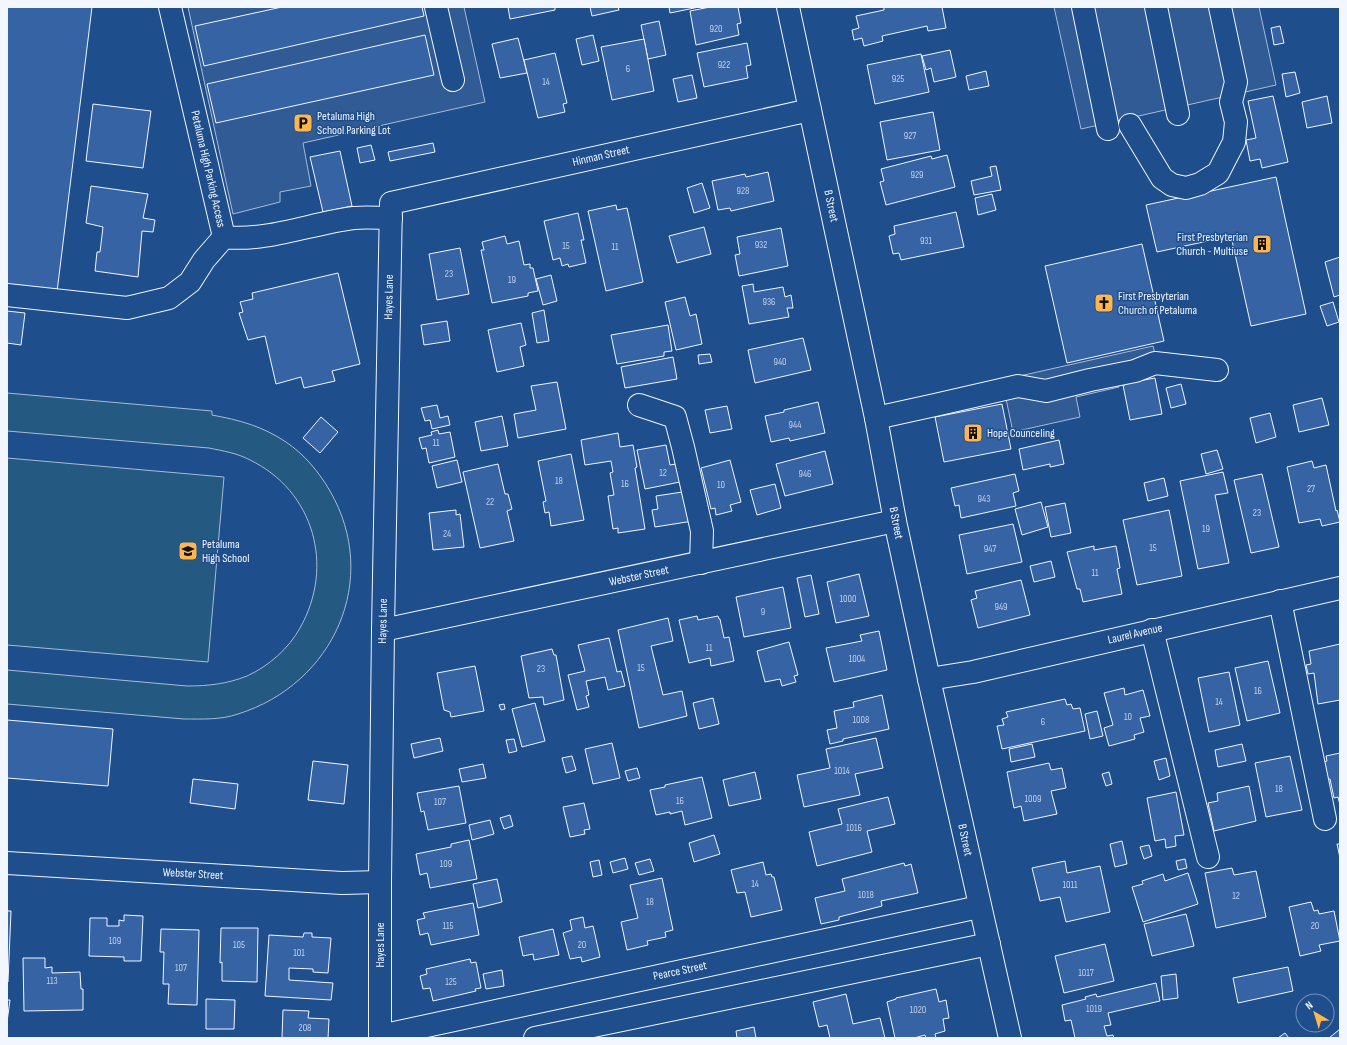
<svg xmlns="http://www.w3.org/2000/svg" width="1347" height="1045" font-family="'Sofia Sans Condensed',sans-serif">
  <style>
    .green { fill: #245a82; stroke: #a8bbd7 }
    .parking { fill: #305b95; stroke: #a8bbd7 }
    .building { fill: #3563a3; stroke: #f2f6ff }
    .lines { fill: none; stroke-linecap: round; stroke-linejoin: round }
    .minor-casing { stroke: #f2f6ff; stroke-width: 24 }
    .minor { stroke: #1f4e8c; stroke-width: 22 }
    .labels { text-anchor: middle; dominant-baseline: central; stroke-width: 3; stroke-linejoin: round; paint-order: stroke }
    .number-label { font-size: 10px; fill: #c3d1e8 }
    .poi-label { font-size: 12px; fill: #f2f6ff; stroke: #1f4e8c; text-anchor: start }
    .street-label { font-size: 12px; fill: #f2f6ff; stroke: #1f4e8c }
  </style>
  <rect width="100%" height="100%" fill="#1f4e8c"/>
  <g class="green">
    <path d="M7,393L212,411V415C239,420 262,426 286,442C304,454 319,472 330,491C381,579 334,684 238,714C221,720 202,719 184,719L7,704V670L187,686C208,686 227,684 247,676C269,666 289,648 300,628C335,566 314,491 250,460C237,453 223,451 209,448L7,431Z"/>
    <polygon points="7,458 224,477 208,662 7,645"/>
  </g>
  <g class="parking">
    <polygon points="188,7 464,7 485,102 303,143 311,186 280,192 280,202 233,214"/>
    <polygon points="1054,7 1259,7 1276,85 1081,129"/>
    <polygon points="1153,346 1159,370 1117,380 1119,387 1076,397 1080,417 1013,432 1002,380"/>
  </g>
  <g class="building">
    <polygon points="7,7 92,7 57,292 7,286"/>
    <polygon points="282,7 422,7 424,16 204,66 195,26"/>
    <polygon points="508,7 555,7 555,10 510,19"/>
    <polygon points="590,7 618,7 619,10 592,16"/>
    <polygon points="669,7 699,7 670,13"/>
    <polygon points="710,7 738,7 741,23 737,24 739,35 696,45 690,11"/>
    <polygon points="884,7 942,7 946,28 928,31 927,26 882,36 883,41 864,46 862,38 854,40 852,30 859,28 856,16 884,10"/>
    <polygon points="659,21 666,55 648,59 641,25"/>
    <polygon points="1280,26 1284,43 1274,45 1271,28"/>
    <polygon points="425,35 434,75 216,123 207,84"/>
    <polygon points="593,35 599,61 582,65 576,39"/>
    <polygon points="518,38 527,73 500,78 492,44"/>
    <polygon points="644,39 654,91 612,100 601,47"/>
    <polygon points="747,43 751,65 746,66 748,78 704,87 697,53"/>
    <polygon points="950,50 956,77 934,82 931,68 926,70 922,56"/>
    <polygon points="555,53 567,103 563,104 565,112 538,118 524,60"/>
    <polygon points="921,54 929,92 875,104 867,65"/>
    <polygon points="986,71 989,86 969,90 966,76"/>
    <polygon points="1295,72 1300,93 1286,97 1282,74"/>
    <polygon points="692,75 697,98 678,102 673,79"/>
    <polygon points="1273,96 1288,162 1262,168 1260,159 1250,161 1246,140 1256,138 1248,101"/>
    <polygon points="1327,96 1332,123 1307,128 1302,102"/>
    <polygon points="93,104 151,111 143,168 86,161"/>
    <polygon points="933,112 940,150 887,160 880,122"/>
    <polygon points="433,143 435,152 390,161 388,152"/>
    <polygon points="371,145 375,160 360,163 357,148"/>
    <polygon points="340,151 352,206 323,212 310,157"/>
    <polygon points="947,155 955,187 886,205 880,182 884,181 881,169 931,156 932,159"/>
    <polygon points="996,166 1001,190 974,195 971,181 992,176 990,167"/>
    <polygon points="768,172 774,201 731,211 730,208 718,210 712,181 745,174 746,177"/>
    <polygon points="1276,177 1306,314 1251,326 1231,236 1157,252 1146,205"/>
    <polygon points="702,183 710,208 694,213 687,188"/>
    <polygon points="91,186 148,194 143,218 155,220 153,232 142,231 138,277 95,271 97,252 100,252 103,227 86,223"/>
    <polygon points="992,194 996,210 978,215 975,198"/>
    <polygon points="616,205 617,210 627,208 643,282 606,291 588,211"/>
    <polygon points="956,212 964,247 901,260 899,253 893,254 889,236 895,234 894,226"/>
    <polygon points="578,213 584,240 581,240 586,263 569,267 568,264 562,266 560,258 553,260 544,221"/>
    <polygon points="704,227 711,254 677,263 669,236"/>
    <polygon points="781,228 788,266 739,276 735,255 740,254 737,237"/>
    <polygon points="505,236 507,244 519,241 524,265 530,264 530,268 533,268 538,291 528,293 528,296 492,303 481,250 484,250 482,242"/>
    <polygon points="1142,244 1164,341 1067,363 1045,266"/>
    <polygon points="460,248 469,294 437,300 429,254"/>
    <polygon points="1340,257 1340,295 1334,297 1325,262"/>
    <polygon points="338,273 360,364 332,371 335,381 304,388 301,377 276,384 265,336 248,340 239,313 243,312 240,302 253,299 252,293"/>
    <polygon points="551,275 557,301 543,305 536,279"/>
    <polygon points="753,284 754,292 783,287 785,297 791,295 793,308 787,308 789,317 749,324 742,286"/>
    <polygon points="685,297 690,316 696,314 702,344 676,350 665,302"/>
    <polygon points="1333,302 1339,322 1327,326 1320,306"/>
    <polygon points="544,310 549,341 537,343 532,313"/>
    <polygon points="7,311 25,313 21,345 7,343"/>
    <polygon points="447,321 450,341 424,345 421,325"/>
    <polygon points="521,323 526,345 520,347 524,366 497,372 488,330"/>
    <polygon points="668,325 672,351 664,352 664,356 617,364 611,335"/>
    <polygon points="803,338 811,370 755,383 748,350"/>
    <polygon points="710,354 712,362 699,364 698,355"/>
    <polygon points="673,357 677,379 625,388 621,367"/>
    <polygon points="1155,378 1162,414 1130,420 1123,385 1125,385 1124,380 1133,382"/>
    <polygon points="557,382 566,429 518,438 514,414 536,410 531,386"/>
    <polygon points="1181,384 1186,404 1171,408 1166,388"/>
    <polygon points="1322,398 1329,425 1299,432 1293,405"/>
    <polygon points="818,402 825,433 790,441 789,438 771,442 765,416 784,412 784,410"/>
    <polygon points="1002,404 1011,449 944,462 935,417"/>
    <polygon points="437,405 440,418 448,416 450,425 432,429 430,420 425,421 421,408"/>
    <polygon points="727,406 732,429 710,433 705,410"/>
    <polygon points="1270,413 1276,437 1256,443 1250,418"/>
    <polygon points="502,416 508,446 481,451 475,422"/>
    <polygon points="321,417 338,432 320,453 303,438"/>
    <polygon points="438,430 439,434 450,432 455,457 429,463 426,448 422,449 419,438 432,435 431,432"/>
    <polygon points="618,433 620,447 633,445 637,467 635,468 645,529 618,533 618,528 613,529 608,496 614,495 610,473 613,472 611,461 585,465 581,440"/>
    <polygon points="1059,440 1064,464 1050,467 1050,464 1023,470 1019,449"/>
    <polygon points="666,445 670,465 681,463 685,481 645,489 637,450"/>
    <polygon points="1217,450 1223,469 1206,474 1201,454"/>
    <polygon points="825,451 833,484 785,496 776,464"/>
    <polygon points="571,454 584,520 551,526 549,512 545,513 543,502 546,501 538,461"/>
    <polygon points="457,460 462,482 437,488 432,466"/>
    <polygon points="730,460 741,502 730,505 732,511 716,515 715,508 711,509 701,468"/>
    <polygon points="1312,461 1314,468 1326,465 1336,511 1337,510 1340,522 1322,526 1320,519 1299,523 1287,467"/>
    <polygon points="498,464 505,494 508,494 512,509 507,511 514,541 480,548 463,472"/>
    <polygon points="1223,472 1228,493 1215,495 1229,563 1198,569 1180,481"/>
    <polygon points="1015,474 1019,491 1013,493 1016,506 961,518 959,505 955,506 951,488"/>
    <polygon points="1262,474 1279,547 1251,553 1234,480"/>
    <polygon points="1164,478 1168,496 1148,501 1144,483"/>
    <polygon points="775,484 781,508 757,515 750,490"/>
    <polygon points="689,491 693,521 655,527 652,510 658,509 656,496"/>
    <polygon points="1041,502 1048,527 1022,535 1015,509"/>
    <polygon points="1065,503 1071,533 1051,537 1045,507"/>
    <polygon points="456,510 456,515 460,514 464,547 433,550 429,513"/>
    <polygon points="1169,510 1182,576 1137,585 1123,520"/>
    <polygon points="1013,524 1022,562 967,574 959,535"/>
    <polygon points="1094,546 1094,550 1116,546 1120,568 1117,569 1122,594 1083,602 1080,589 1077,589 1067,552"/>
    <polygon points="1051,561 1055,577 1034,582 1030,566"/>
    <polygon points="859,574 869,616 836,623 827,582"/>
    <polygon points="811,575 819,614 805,617 797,578"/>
    <polygon points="1021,580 1030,615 978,628 971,600 977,598 975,591"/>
    <polygon points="783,587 791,628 744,637 736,597"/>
    <polygon points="697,616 698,620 718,616 719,619 720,619 724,638 729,637 734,661 711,666 710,658 689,663 679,620"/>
    <polygon points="668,618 673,641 651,646 663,695 682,691 687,716 639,728 618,630"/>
    <polygon points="879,631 887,670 834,682 826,648 862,641 860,635"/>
    <polygon points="609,638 617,672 621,671 625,686 608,690 605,677 586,681 589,695 586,696 589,707 577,710 568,675 585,671 578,645"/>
    <polygon points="789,642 798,675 794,676 796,682 782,686 780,679 765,682 757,651"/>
    <polygon points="1340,644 1340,700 1318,704 1314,673 1308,674 1306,665 1311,664 1309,651"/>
    <polygon points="552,649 554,655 556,655 564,700 544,705 543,697 529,698 521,656"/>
    <polygon points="1268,661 1280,713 1247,721 1235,668"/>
    <polygon points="475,666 484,711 451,717 450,712 444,710 437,673"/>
    <polygon points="1229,672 1240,725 1209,732 1198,678"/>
    <polygon points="1124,688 1125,695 1143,690 1150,716 1140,718 1144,732 1134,735 1135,739 1109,746 1104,728 1113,725 1104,693"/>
    <polygon points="882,695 889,729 843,739 843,741 830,744 827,730 837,728 834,711 854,707 853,702"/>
    <polygon points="713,698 719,724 699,729 693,703"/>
    <polygon points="1065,699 1067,705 1071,704 1073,709 1080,708 1085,731 1002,749 997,726 1004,725 1002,719 1008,717 1006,712"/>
    <polygon points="535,703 545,741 522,747 512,709"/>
    <polygon points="504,704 505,709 501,710 499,705"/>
    <polygon points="1097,711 1103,736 1090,739 1085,714"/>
    <polygon points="7,720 113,729 108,786 7,778"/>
    <polygon points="440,738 443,751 414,758 411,744"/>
    <polygon points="876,738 883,768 855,774 860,795 804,807 797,775 830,768 826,749"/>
    <polygon points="514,739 517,751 509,753 506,740"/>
    <polygon points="612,743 620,778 593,784 585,749"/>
    <polygon points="1032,744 1035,757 1011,762 1009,749"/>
    <polygon points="1242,744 1246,761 1218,767 1215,750"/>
    <polygon points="1340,753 1340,805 1338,797 1334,798 1330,779 1324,780 1320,763 1327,761 1326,756"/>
    <polygon points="572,756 576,770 566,773 562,758"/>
    <polygon points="1290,756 1302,810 1266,817 1255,763"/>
    <polygon points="1166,758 1170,776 1159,780 1154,761"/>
    <polygon points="313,761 348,765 344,804 308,800"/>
    <polygon points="1049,763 1051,770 1062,768 1066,788 1051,791 1057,814 1024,821 1021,806 1014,808 1007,772"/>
    <polygon points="483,764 486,778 462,782 459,769"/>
    <polygon points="637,768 640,778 628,781 625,771"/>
    <polygon points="755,772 761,799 729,806 723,780"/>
    <polygon points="1109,772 1112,784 1106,786 1102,774"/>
    <polygon points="702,777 712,818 685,825 682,811 670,814 670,812 656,815 650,790 665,787 665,785"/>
    <polygon points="193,779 238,784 235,809 190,803"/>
    <polygon points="459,786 466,823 428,830 424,811 421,812 417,793"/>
    <polygon points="1249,786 1256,821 1214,831 1208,803 1218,801 1217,793"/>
    <polygon points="1176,792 1184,835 1175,836 1176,846 1166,848 1165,839 1155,841 1147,798"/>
    <polygon points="888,797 895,824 867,831 872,852 817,866 809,832 842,824 838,809"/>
    <polygon points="584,803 590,829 584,830 585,834 570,837 563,807"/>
    <polygon points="510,815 513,826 504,829 500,818"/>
    <polygon points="490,820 494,834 472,840 469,825"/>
    <polygon points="714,835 720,854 694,862 689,843"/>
    <polygon points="469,840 477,879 430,888 427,873 420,875 416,854 451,847 451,844"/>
    <polygon points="1122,841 1127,864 1115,867 1110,844"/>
    <polygon points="1337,844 1340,844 1340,858"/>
    <polygon points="1149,845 1152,856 1144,859 1140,847"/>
    <polygon points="625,858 628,869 613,873 610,862"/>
    <polygon points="650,859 654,871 639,875 635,863"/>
    <polygon points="1185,859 1187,868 1178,870 1176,861"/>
    <polygon points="599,860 602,875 593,877 590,862"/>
    <polygon points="1065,861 1067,873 1100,866 1110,912 1066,922 1060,897 1040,901 1032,868"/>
    <polygon points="763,862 766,875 771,874 772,877 774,877 782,910 751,917 745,892 737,893 731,870"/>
    <polygon points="904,863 905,866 911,864 918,893 881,901 882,906 839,917 839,920 821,924 815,898 845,891 842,879"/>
    <polygon points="1232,868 1234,875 1256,871 1266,917 1216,928 1205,873"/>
    <polygon points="1188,873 1198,904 1143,922 1132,887 1143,884 1142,881 1163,874 1165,881"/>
    <polygon points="662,878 673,930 665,932 666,937 647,941 648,945 627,950 621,922 638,918 630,885"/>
    <polygon points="497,879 502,902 478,908 473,884"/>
    <polygon points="1311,902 1314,911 1318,910 1319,914 1334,911 1340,941 1319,945 1321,951 1300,956 1289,907"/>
    <polygon points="473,903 479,935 431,945 428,933 420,935 417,920 425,918 423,913"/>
    <polygon points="7,911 11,911 8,982 7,982"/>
    <polygon points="1186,914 1194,946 1152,956 1144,924"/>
    <polygon points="124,915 143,916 141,961 124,961 124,957 89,956 90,918 107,918 107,926 119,926 119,920 124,921"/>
    <polygon points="583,917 585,928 593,926 600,957 582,962 581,957 570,959 563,933 572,930 570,920"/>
    <polygon points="221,928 258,928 257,982 222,981 222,962 220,963"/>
    <polygon points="161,929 199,930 197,1005 168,1004 169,984 163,984 164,952 160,952"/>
    <polygon points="553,929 559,955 534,960 533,954 523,956 519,937"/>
    <polygon points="304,933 312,933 312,937 331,938 328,973 313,972 313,969 289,968 289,980 333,983 331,1000 265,996 269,935 303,937"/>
    <polygon points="1105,944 1114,981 1064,993 1055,956"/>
    <polygon points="23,958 45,958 45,968 52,967 52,973 80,972 81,989 83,989 83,1010 24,1011"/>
    <polygon points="470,959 471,963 476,962 481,988 475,989 476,991 433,1001 430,988 423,989 420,976 427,974 426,969"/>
    <polygon points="1288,967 1293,991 1238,1003 1233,978"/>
    <polygon points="502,970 504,986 486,989 483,974"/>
    <polygon points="1176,974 1178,998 1163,1000 1161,976"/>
    <polygon points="1156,983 1160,1001 1108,1013 1111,1025 1104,1026 1107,1036 1113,1035 1114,1038 1075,1038 1071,1020 1065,1021 1062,1005 1086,999 1085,997 1096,994 1097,997"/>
    <polygon points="936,989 939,1002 946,1000 949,1018 943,1019 945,1031 935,1034 936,1038 926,1038 925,1035 914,1038 895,1038 887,1002 896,999 896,998"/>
    <polygon points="846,994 853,1024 880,1018 885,1038 830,1038 827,1025 819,1027 813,1002"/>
    <polygon points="206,999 235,1000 234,1029 206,1029"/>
    <polygon points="7,1000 10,1000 7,1022"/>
    <polygon points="283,1010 309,1011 308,1018 329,1019 328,1038 282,1038"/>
    <polygon points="754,1027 756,1038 737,1038 736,1031"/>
    <polygon points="1340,1029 1340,1038 1329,1038"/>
    <polygon points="1285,1033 1289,1038 1278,1038"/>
  </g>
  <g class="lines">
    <defs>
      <g id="minor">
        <path d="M170,7L224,237C267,242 312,223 354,218C366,217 379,218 391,218"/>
        <polyline points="436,7 453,80"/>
        <polyline points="788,7 876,418 895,521 929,679 1010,1038"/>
        <polyline points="1083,7 1108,129"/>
        <polyline points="1156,7 1178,114"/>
        <polyline points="1130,125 1162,178 1172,185 1186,188 1200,184 1218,173 1234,142 1236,122 1231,102 1236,82 1220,7"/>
        <polyline points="7,295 127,308 169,298 190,282 204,260 224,237"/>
        <polyline points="639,405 675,417 683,447 702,531 701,563"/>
        <polyline points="876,418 935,405 1018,386 1046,391 1090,380 1135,371 1155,363 1217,370"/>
        <polyline points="1280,601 1325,819"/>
        <polyline points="383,630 895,521"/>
        <polyline points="1152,630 1208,857"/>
        <polyline points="929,679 973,672 1340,588"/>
        <polyline points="7,863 342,883 380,882"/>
        <polyline points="380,1036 979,907"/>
        <polyline points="380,1038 380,882 383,630 391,203 810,110"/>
        <polyline points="535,1038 989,944"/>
      </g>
    </defs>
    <use href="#minor" class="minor-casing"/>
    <use href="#minor" class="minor"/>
  </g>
  <defs>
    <symbol id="parking-square" viewBox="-11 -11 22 22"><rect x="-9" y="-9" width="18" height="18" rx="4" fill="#ffb74d" stroke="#1f4e8c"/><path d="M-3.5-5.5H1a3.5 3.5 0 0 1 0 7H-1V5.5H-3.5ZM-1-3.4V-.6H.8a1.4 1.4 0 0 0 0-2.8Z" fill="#111"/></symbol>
    <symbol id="building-square" viewBox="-11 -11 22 22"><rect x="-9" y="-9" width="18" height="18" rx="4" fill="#ffb74d" stroke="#1f4e8c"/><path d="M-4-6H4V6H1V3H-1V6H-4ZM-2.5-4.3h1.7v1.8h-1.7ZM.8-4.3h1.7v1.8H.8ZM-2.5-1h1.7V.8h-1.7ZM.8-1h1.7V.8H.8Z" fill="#111"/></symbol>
    <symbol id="church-square" viewBox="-11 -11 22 22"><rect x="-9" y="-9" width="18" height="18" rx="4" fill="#ffb74d" stroke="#1f4e8c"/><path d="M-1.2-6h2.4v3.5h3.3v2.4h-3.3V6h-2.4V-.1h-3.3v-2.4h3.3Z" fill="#111"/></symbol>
    <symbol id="school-square" viewBox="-11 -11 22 22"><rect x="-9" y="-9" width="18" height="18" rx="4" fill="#ffb74d" stroke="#1f4e8c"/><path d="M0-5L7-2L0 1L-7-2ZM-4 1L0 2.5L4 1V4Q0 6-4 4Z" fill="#111"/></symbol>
  </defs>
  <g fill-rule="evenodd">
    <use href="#parking-square" x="292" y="112" width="22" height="22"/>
    <use href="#building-square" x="1251" y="233" width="22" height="22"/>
    <use href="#church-square" x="1093" y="292" width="22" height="22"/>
    <use href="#building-square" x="962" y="422" width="22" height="22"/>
    <use href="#school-square" x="177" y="540" width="22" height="22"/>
  </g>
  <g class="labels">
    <g class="number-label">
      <text x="716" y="29">920</text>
      <text x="724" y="65">922</text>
      <text x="628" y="69">6</text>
      <text x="898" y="79">925</text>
      <text x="546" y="82">14</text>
      <text x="910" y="136">927</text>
      <text x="917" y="175">929</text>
      <text x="743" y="191">928</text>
      <text x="926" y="241">931</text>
      <text x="761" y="245">932</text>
      <text x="566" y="246">15</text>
      <text x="615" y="247">11</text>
      <text x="449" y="274">23</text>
      <text x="512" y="280">19</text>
      <text x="769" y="302">936</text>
      <text x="780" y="362">940</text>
      <text x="795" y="425">944</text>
      <text x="436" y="443">11</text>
      <text x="663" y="473">12</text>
      <text x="805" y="474">946</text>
      <text x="559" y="481">18</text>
      <text x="625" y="484">16</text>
      <text x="721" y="485">10</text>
      <text x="1311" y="489">27</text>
      <text x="984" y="499">943</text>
      <text x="490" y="502">22</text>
      <text x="1257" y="513">23</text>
      <text x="1206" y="529">19</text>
      <text x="447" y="534">24</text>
      <text x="1153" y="548">15</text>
      <text x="990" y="549">947</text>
      <text x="1095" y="573">11</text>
      <text x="848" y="599">1000</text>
      <text x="1001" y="607">949</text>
      <text x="763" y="612">9</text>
      <text x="709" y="648">11</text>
      <text x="857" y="659">1004</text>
      <text x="641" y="668">15</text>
      <text x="541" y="669">23</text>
      <text x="1258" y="691">16</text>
      <text x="1219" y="702">14</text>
      <text x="1128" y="717">10</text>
      <text x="861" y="720">1008</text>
      <text x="1043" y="722">6</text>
      <text x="842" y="771">1014</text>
      <text x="1279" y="789">18</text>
      <text x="1033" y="799">1009</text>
      <text x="680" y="801">16</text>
      <text x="440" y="802">107</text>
      <text x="854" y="828">1016</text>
      <text x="446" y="864">109</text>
      <text x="755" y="884">14</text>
      <text x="1070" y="885">1011</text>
      <text x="866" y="895">1018</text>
      <text x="1236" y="896">12</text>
      <text x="650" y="902">18</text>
      <text x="448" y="926">115</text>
      <text x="1315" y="926">20</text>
      <text x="115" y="941">109</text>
      <text x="239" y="945">105</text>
      <text x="582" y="945">20</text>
      <text x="299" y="953">101</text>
      <text x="181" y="968">107</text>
      <text x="1086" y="973">1017</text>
      <text x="52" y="981">113</text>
      <text x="451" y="982">125</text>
      <text x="1094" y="1009">1019</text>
      <text x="918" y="1010">1020</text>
      <text x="305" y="1028">208</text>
    </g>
    <g class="poi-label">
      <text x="317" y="116">Petaluma High<tspan x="317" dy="14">School Parking Lot</tspan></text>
      <text x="1248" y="237" text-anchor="end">First Presbyterian<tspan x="1248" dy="14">Church - Multiuse</tspan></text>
      <text x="1118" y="296">First Presbyterian<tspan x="1118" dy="14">Church of Petaluma</tspan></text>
      <text x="987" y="433">Hope Counceling</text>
      <text x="202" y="544">Petaluma<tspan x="202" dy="14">High School</tspan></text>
    </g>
    <g class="street-label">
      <text transform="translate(601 156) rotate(-13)">Hinman Street</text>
      <text transform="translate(208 169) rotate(77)">Petaluma High Parking Access</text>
      <text transform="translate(831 206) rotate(78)">B Street</text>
      <text transform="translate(389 297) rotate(-89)">Hayes Lane</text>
      <text transform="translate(896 523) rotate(79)">B Street</text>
      <text transform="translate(639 576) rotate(-12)">Webster Street</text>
      <text transform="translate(383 621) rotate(-89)">Hayes Lane</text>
      <text transform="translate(1135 634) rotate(-13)">Laurel Avenue</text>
      <text transform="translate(965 840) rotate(78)">B Street</text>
      <text transform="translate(193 874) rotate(3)">Webster Street</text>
      <text transform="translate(380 945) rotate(-90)">Hayes Lane</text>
      <text transform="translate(680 971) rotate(-12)">Pearce Street</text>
    </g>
  </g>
  <rect width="1347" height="1045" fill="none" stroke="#f2f6ff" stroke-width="16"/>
  <g transform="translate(1315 1013) rotate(322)"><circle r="19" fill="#1f4e8c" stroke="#7391ba"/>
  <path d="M0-3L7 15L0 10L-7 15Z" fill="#ffb74d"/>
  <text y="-6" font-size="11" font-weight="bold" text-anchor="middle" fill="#f2f6ff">N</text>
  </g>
</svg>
